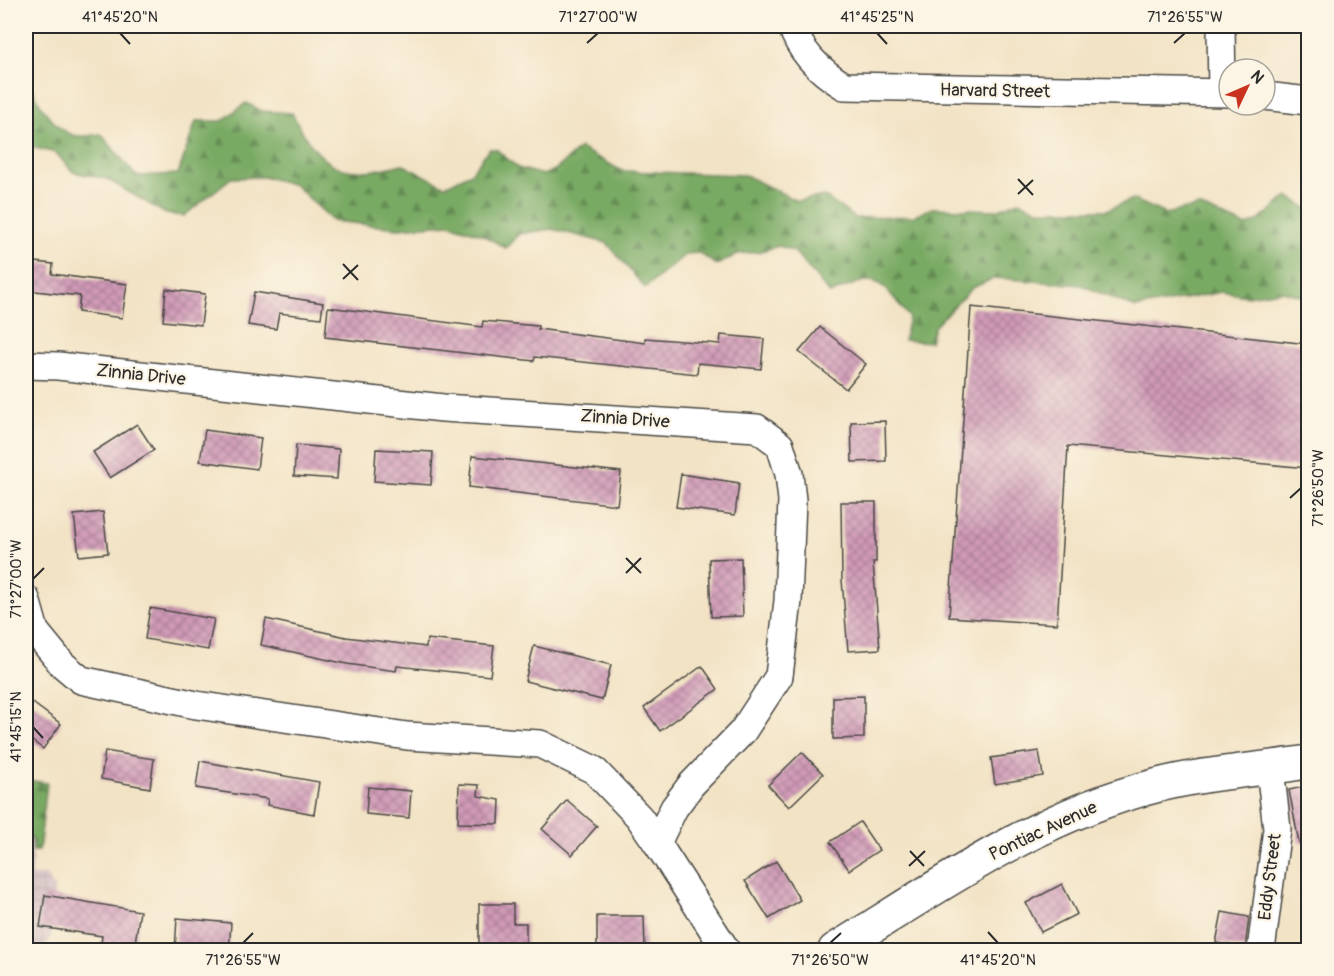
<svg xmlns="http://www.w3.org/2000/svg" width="1334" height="976" font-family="Pangolin,sans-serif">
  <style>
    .industrial { fill: url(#industrial-grid) }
    .forest { fill: url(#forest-firs); stroke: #526a48; stroke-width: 1.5 }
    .building { fill: url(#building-cross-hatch) }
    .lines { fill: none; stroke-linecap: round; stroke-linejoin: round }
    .minor-casing { stroke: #494742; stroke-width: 30 }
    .major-casing { stroke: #494742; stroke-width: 36 }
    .minor { stroke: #fff; stroke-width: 27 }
    .major { stroke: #fff; stroke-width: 33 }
    .ticks { fill: none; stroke: #2b2b2b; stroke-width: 2 }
    .labels { text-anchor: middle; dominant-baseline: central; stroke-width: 4.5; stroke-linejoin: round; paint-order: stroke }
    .street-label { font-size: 18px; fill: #2b2b2b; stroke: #fcf5e5 }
    .neatline { fill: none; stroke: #2b2b2b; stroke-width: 2 }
    .ticks-label { font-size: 15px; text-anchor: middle; fill: #2b2b2b }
  </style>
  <defs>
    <pattern id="industrial-grid" width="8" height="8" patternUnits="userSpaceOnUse" patternTransform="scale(1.5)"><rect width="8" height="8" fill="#d2bec3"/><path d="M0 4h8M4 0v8" fill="none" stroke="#b4a3a8"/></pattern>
    <pattern id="forest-firs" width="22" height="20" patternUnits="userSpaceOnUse" patternTransform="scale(1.5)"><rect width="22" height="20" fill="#79aa64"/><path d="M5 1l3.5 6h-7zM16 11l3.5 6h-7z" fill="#638b53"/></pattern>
    <pattern id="building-cross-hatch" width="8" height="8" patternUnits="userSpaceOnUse" patternTransform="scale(1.5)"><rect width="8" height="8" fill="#d09ab7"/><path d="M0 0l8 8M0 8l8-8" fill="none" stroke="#a97e95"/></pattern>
  </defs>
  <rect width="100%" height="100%" fill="#fcf5e5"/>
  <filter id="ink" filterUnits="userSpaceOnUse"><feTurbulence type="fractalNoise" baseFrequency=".0167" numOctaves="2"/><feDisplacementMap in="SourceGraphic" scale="12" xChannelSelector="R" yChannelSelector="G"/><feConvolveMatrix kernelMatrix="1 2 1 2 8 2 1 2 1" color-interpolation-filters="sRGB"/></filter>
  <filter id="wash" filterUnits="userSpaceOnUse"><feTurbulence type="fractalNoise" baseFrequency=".008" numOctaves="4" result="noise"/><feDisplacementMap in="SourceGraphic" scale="24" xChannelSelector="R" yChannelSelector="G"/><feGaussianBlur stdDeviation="1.35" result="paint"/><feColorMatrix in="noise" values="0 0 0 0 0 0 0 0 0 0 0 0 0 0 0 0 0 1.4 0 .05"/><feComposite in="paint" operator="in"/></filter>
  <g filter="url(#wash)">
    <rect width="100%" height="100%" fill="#f2e3c5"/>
    <polygon class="industrial" points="26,833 33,841 32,876 46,875 54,887 51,937 43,950 26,950"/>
    <g class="forest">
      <path d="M33,90C40,106 55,129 73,135C81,138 92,135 101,134L136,176L178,174L196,121H222L246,103L262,111L292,113C321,169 342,181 402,164L445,186L471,173L489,149H496L518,168L543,175L555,170L580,148L622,171L745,175L797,201L824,196L855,218L914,216L932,208L997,210L1019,201L1038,210H1107L1133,199L1165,214L1199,206L1246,226L1259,220L1288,196L1308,209V298L1282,291L1247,296L1222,292L1136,308L1081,285L995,278L972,288L934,327L930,342L904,340L909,317C877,277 879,272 830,294L794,251L779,246L758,252L737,254L717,265L699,253L686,254L645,288L607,243L552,229L519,234L506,248L481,234L449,224L398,228L333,221L295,185L265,177L231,178L184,216L166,214L107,179L73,172L56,153L26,146V91Z"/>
      <polygon points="26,780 47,783 39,851 33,851 33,841 26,833"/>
    </g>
    <g id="blocks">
      <g class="building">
        <polygon points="26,261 53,264 52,274 127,284 122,318 78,312 80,296 26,290"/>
        <polygon points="166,289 205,294 201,325 163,321"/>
        <polygon points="254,292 323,303 321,318 279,313 276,329 248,325"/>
        <polygon points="328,307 482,327 483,321 538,326 538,329 645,343 645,338 720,344 721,335 764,339 761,369 698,363 697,374 535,357 534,361 325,337"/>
        <polygon points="971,307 1308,344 1308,468 1068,446 1057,624 949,617"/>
        <polygon points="820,327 866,364 846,389 799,352"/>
        <polygon points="885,421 886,461 852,462 851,422"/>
        <polygon points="137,424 154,450 110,478 93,452"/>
        <polygon points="205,430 261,438 257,469 200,461"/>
        <polygon points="296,445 339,449 337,479 294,476"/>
        <polygon points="376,449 433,452 431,485 374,481"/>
        <polygon points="472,456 621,472 617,505 469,487"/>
        <polygon points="681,474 739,483 735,515 676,507"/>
        <polygon points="841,502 876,502 876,562 873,562 880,649 848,651 842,580"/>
        <polygon points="103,512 108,553 79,556 74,515"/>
        <polygon points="741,558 743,616 711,617 709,559"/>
        <polygon points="150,608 214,619 208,650 145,639"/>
        <polygon points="266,619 346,637 426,647 427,639 494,646 490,676 397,666 396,671 347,664 261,645"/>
        <polygon points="534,646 611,665 602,700 525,681"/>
        <polygon points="702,666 718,689 660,731 644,708"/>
        <polygon points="864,696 864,738 833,739 833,697"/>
        <polygon points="26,698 61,724 43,749 26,736"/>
        <polygon points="105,751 154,759 150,788 101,779"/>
        <polygon points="1039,751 1043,776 995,784 991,758"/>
        <polygon points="802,752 823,774 789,807 768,785"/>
        <polygon points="200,761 319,782 314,814 267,805 268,799 196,788"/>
        <polygon points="459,784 479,785 478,796 500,800 499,824 458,823"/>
        <polygon points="1308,786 1308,842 1299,843 1289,790"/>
        <polygon points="368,787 411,791 409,818 366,814"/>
        <polygon points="567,800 597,826 572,855 542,829"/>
        <polygon points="860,822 879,850 849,870 830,842"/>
        <polygon points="776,861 800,900 769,919 745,881"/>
        <polygon points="1062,884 1077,914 1041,932 1026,903"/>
        <polygon points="45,895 140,911 134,949 101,944 102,936 40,927"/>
        <polygon points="479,904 513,904 513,923 526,923 526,951 479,951"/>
        <polygon points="1222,912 1249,917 1245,948 1216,943"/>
        <polygon points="597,916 644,916 645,951 597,951"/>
        <polygon points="177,918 231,923 229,951 175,951"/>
      </g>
    </g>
  </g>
  <g filter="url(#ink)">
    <use href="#blocks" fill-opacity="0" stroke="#494742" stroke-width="1.5"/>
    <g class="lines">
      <defs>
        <g id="minor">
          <path d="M792,26C800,52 821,72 844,86L1229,93"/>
          <polyline points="1221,26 1222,92"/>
          <polyline points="1265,96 1308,101"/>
          <polyline points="26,365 58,366 443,408 757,428 780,445 789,474 792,500 788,601 779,676 743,731 691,785 674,808 657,843 639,817 594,770 540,744 407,736 196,705 81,680 62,664 35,631 26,599"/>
          <polyline points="657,843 726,950"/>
          <polyline points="1261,950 1277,829 1270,768"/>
        </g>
        <path id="major" d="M835,950C936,888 1038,815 1155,786C1204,773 1258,770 1308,762"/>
      </defs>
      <use href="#minor" class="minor-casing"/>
      <use href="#major" class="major-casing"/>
      <use href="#minor" class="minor"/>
      <use href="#major" class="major"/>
    </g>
  </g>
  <path class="ticks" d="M120,33L130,44M877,33L887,44M587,43L598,33M1174,43L1185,33M1018,179L1033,195M1018,194L1033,180M343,264L358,280M343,279L358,265M1290,498L1301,488M626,558L641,573M626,573L641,558M33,579L44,568M33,727L43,738M910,851L924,866M909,866L925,851M988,932L998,943M243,943L253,933M830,943L841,933"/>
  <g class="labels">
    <g class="street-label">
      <text transform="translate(995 91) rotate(1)">Harvard Street</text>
      <text transform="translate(141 375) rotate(6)">Zinnia Drive</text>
      <text transform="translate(625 419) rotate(4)">Zinnia Drive</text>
      <text transform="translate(1043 831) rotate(-25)">Pontiac Avenue</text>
      <text transform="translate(1270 877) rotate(-83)">Eddy Street</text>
    </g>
  </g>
  <rect width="1334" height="976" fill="none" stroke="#fcf5e5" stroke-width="66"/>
  <g transform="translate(1247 87) rotate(46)"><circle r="28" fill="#fcf5e5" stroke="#a8a49b" stroke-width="1.5"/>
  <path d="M0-4.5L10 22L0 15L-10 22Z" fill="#c8321e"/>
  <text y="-9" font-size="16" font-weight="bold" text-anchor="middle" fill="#2b2b2b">N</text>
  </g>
  <rect x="33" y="33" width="1268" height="910" class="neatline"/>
  <g class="ticks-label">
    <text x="120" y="22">41°45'20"N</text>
    <text x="598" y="22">71°27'00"W</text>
    <text x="877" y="22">41°45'25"N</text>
    <text x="1185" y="22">71°26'55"W</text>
    <text transform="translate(1318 488) rotate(-90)" y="5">71°26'50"W</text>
    <text transform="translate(16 579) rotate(-90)" y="5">71°27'00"W</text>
    <text transform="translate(16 727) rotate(-90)" y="5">41°45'15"N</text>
    <text x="243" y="965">71°26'55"W</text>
    <text x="830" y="965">71°26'50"W</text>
    <text x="998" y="965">41°45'20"N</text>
  </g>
</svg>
